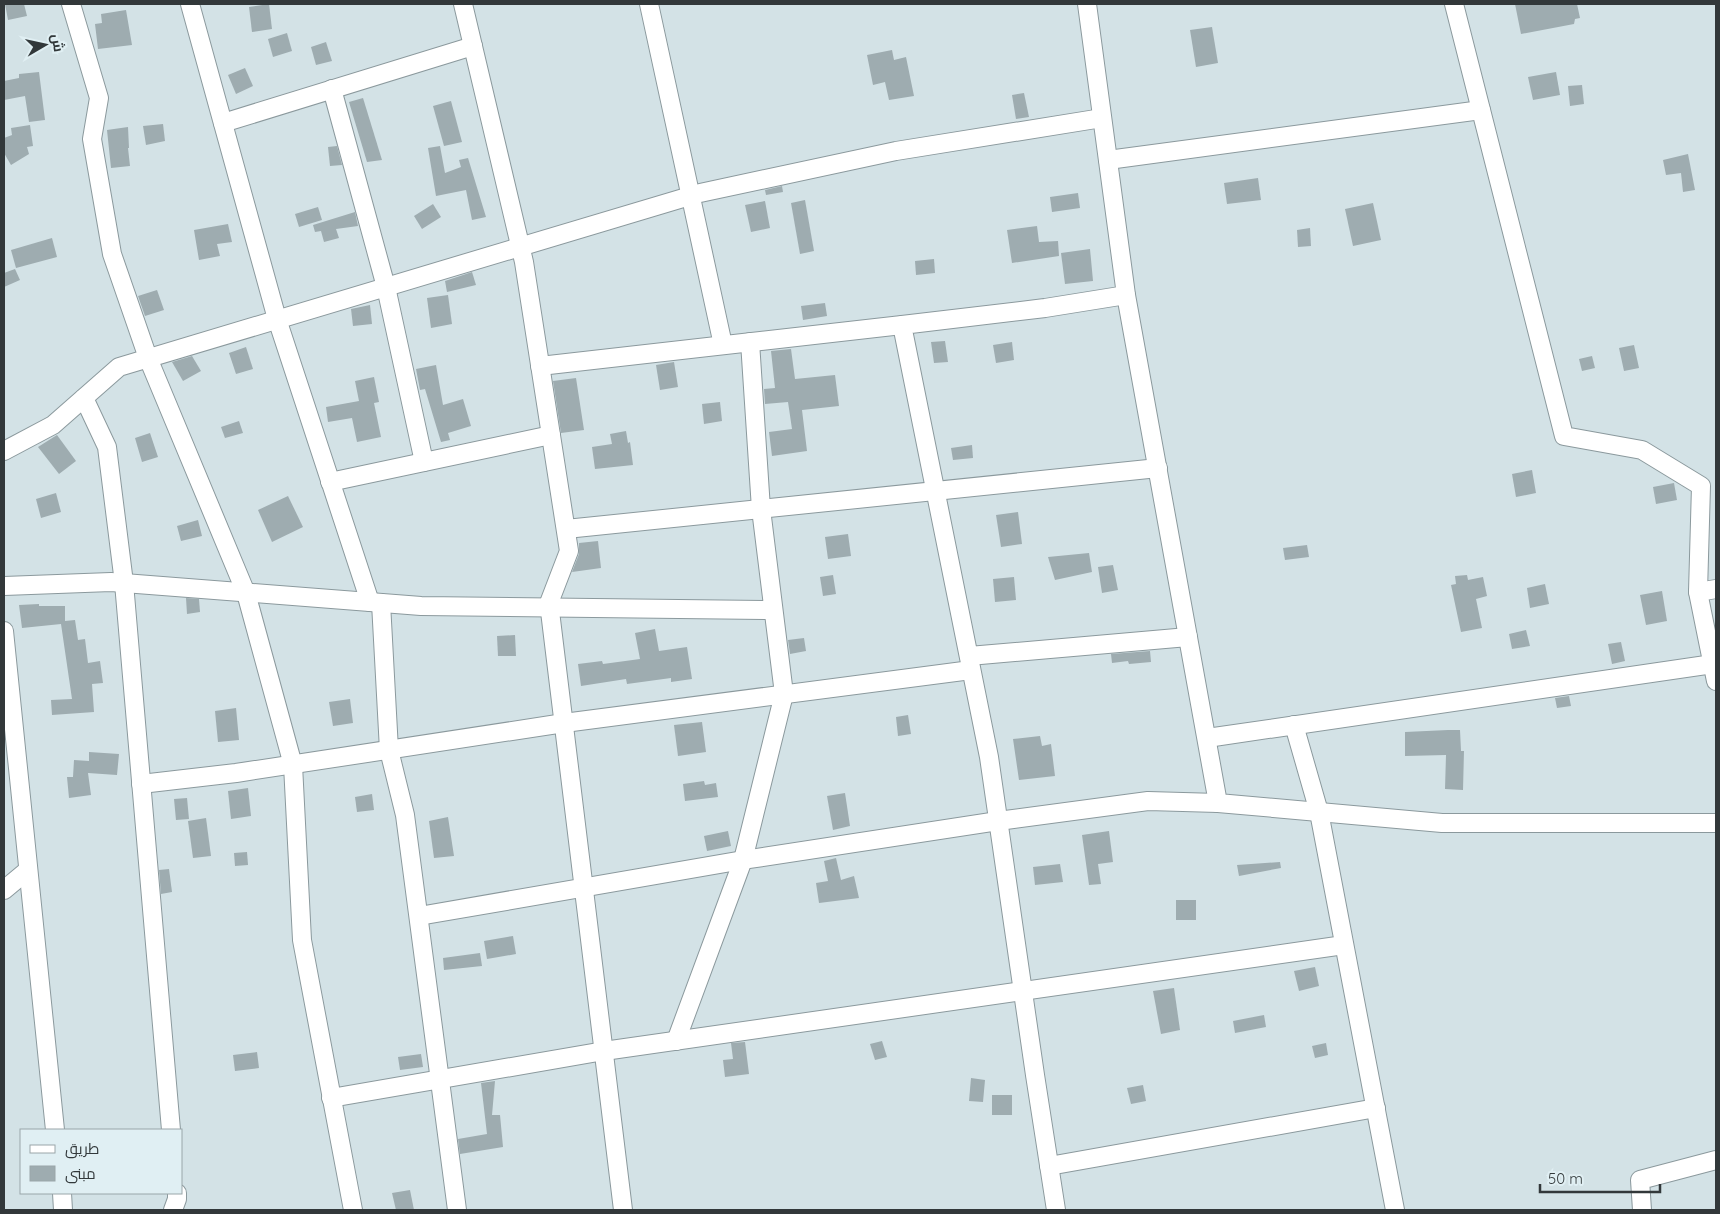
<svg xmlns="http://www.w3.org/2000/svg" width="1720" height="1214" font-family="Quicksand,Cairo,sans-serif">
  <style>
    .building { fill: #9eacb0 }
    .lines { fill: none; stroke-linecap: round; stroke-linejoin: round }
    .minor-casing { stroke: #8b999d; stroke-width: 20 }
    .minor { stroke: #fff; stroke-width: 18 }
  </style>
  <rect width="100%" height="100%" fill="#d3e2e6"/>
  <g class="building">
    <polygon points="5,4 24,4 27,16 8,20"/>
    <polygon points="269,4 272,29 252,32 249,7"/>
    <polygon points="1515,4 1577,4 1580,18 1575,19 1574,24 1521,34"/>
    <polygon points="126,10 132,45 98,49 95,24 102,23 101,14"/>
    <polygon points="1212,27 1218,63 1196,67 1190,30"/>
    <polygon points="287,33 292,51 273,57 268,39"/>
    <polygon points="326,42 332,61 316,65 311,47"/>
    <polygon points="892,50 894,60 906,57 914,96 889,100 885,82 873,85 867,55"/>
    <polygon points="245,68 253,86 236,94 228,75"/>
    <polygon points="39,72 45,120 29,122 25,96 4,100 4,81 19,78 19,74"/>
    <polygon points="1556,72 1560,95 1533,100 1528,77"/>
    <polygon points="1582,85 1584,104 1570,106 1568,86"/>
    <polygon points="1024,93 1029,117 1016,119 1012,95"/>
    <polygon points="363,98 382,160 367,162 349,102"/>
    <polygon points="451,101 462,142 444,146 433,106"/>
    <polygon points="163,124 165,141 146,145 143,126"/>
    <polygon points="30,125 33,146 27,147 29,154 11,165 4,153 4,138 12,135 11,128"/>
    <polygon points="128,127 129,148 128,148 130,166 111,168 107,130"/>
    <polygon points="337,146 342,165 330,166 328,147"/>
    <polygon points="440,146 445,173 461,167 459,160 468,158 486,217 472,220 466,190 436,196 428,148"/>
    <polygon points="1688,154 1695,190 1683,192 1681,173 1666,175 1663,160"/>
    <polygon points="1258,178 1261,200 1227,204 1224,183"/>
    <polygon points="782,186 783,192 766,195 765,190"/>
    <polygon points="1078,193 1080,208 1052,212 1050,197"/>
    <polygon points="805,200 814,251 800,254 791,203"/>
    <polygon points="765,201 770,228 751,232 745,205"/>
    <polygon points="1373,203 1381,240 1353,246 1345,209"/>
    <polygon points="433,204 441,217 422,229 414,216"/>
    <polygon points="318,207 322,220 299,227 295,214"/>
    <polygon points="355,212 358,226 336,229 339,238 324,242 321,231 315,232 313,225"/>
    <polygon points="228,224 232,242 217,244 220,256 199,260 194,230"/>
    <polygon points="1037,226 1039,242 1058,241 1059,256 1012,263 1007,230"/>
    <polygon points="1310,228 1311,246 1298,247 1297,230"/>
    <polygon points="52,238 57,257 16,268 11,250"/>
    <polygon points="1090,249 1093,281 1065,284 1061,253"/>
    <polygon points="934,259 935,273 916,275 915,261"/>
    <polygon points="15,269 20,280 4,287 4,273"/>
    <polygon points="472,272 476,285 447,292 445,281"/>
    <polygon points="157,290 164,310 145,316 138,296"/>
    <polygon points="448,295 452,324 431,328 427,298"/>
    <polygon points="825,303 827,316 803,320 801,306"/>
    <polygon points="370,305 372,324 353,326 351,309"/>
    <polygon points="945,341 948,362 934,363 931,342"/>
    <polygon points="1012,342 1014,360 996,363 993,345"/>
    <polygon points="1634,345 1639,368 1624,371 1619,348"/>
    <polygon points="246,347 253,369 236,374 229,353"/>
    <polygon points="791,349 795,379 835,375 839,406 802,410 807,451 772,456 769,432 792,429 788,402 765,404 764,389 775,388 771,351"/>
    <polygon points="192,356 201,371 183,381 172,362"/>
    <polygon points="1592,356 1595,368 1582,371 1579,359"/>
    <polygon points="674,362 678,387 660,390 656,365"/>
    <polygon points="436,365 443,405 463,399 471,426 448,433 450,440 441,442 425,389 420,390 416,369"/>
    <polygon points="374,377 379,402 374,403 381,437 357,442 352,418 328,422 326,407 359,401 355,381"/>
    <polygon points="576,378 584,430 561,433 553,381"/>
    <polygon points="720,402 722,421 704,424 702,404"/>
    <polygon points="239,421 243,433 225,438 221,427"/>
    <polygon points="626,431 628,443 630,442 633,465 595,469 592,447 612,444 610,434"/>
    <polygon points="150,433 158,457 142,462 135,438"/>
    <polygon points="57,435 76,461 59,474 38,447"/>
    <polygon points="972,445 973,458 953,460 951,448"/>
    <polygon points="1532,470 1536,493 1516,497 1512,474"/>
    <polygon points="1674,483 1677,500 1656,504 1653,487"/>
    <polygon points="56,493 61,512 41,518 36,499"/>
    <polygon points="288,496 303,527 272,542 258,510"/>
    <polygon points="1018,512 1022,544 1001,547 996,515"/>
    <polygon points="198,520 202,536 181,541 177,526"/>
    <polygon points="848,534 851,556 828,559 825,537"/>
    <polygon points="598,541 601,568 572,572 579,554 579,543"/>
    <polygon points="1307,545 1309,557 1285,560 1283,548"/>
    <polygon points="1089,553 1092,572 1055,580 1048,557"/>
    <polygon points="1113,565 1118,590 1102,593 1098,567"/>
    <polygon points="833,575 836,594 823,596 820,577"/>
    <polygon points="1467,575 1468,580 1483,577 1487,596 1476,599 1482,628 1461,632 1451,585 1456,584 1455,576"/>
    <polygon points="1014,577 1016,600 995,602 993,579"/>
    <polygon points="1545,584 1549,604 1530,608 1527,588"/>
    <polygon points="1662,591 1667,621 1646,625 1640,595"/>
    <polygon points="186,598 199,599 200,612 187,614"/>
    <polygon points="39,604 39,606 65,606 65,621 75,620 78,640 85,639 88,663 100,661 103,683 92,684 94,712 52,715 51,700 72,699 61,624 22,628 19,605"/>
    <polygon points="655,629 659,651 687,647 692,679 671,682 671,678 627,684 626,679 581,686 578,664 602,661 603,664 640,659 635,633"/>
    <polygon points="1526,630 1530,646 1512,649 1509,634"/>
    <polygon points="515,635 516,656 498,656 497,636"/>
    <polygon points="804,638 806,651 790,654 788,640"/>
    <polygon points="1621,642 1625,661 1612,664 1608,644"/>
    <polygon points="1150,651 1151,662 1129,664 1128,661 1112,663 1111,654"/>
    <polygon points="1569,696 1571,706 1557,708 1555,698"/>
    <polygon points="350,699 353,723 333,726 329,702"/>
    <polygon points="236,708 239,740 218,742 215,711"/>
    <polygon points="908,715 911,734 898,736 896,717"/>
    <polygon points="702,722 706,752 678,756 674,725"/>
    <polygon points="1448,730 1460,730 1461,751 1464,751 1463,790 1445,789 1446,755 1405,756 1405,732"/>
    <polygon points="1040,736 1042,746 1051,744 1055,776 1019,780 1013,739"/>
    <polygon points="89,752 119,754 117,775 88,773 91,795 69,798 67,777 73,777 74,760 89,761"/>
    <polygon points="704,781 705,785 716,783 718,797 685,801 683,784"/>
    <polygon points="248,788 251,816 231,819 228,791"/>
    <polygon points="845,793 850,826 833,830 827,796"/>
    <polygon points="372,794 374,810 357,812 355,797"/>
    <polygon points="187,798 189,819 176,820 174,799"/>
    <polygon points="448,817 454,856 434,858 429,821"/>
    <polygon points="206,818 211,856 193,858 188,821"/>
    <polygon points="728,831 731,846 707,851 704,836"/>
    <polygon points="1109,831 1113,862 1098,864 1101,884 1089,885 1082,835"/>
    <polygon points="247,852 248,865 235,866 234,853"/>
    <polygon points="836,858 841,880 854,876 859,898 819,903 816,883 828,881 824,861"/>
    <polygon points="1280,862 1281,868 1239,876 1237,865"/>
    <polygon points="1060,864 1063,882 1035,885 1033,867"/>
    <polygon points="169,869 172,892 161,894 159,870"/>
    <rect x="1176" y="900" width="20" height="20"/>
    <polygon points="513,936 516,954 487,959 484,941"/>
    <polygon points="480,953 482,966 444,970 443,958"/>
    <polygon points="1315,967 1319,986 1299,991 1294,971"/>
    <polygon points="1174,988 1180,1030 1161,1034 1153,991"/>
    <polygon points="1264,1015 1266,1027 1235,1033 1233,1021"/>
    <polygon points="882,1041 887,1057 875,1060 870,1044"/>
    <polygon points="745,1042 749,1074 725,1077 723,1060 733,1059 731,1043"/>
    <polygon points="1326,1043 1328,1055 1315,1058 1312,1046"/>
    <polygon points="257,1052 259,1068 235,1071 233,1055"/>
    <polygon points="421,1054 423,1067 400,1070 398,1057"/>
    <polygon points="971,1078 985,1080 983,1102 969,1101"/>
    <polygon points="495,1081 492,1115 500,1115 503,1147 460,1154 458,1139 487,1134 481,1083"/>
    <polygon points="1143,1085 1146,1101 1131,1104 1127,1088"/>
    <rect x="992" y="1095" width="20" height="20"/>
    <polygon points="410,1190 414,1210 396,1210 392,1193"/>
  </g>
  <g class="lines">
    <defs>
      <g id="minor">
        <polyline points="71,4 99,98 92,139 112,254 148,358 246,593 293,765 302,940 353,1210"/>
        <polyline points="190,4 277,319 370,602"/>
        <polyline points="463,4 524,262 569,551 549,603 623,1210"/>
        <polyline points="649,4 723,345"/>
        <polyline points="1087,4 1126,295 1218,803 1442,823 1716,823"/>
        <polyline points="1454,4 1564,436 1642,450 1701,486 1698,592 1716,681"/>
        <polyline points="332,89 386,287 424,462"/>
        <polyline points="223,123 473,46"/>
        <polyline points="1108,160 1481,110"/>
        <polyline points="540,366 902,325"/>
        <polyline points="84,398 107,447 124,583 171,1130"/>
        <polyline points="4,451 53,425 119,367 700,193 896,151 1102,118"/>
        <polyline points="330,482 551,435"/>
        <polyline points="566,529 1158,468"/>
        <polyline points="4,586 111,582 421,606 773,610"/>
        <polyline points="1698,592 1716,589"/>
        <polyline points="381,603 389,750 405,815 457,1210"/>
        <polyline points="4,631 55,1130"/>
        <polyline points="969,656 1188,637"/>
        <polyline points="1294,725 1319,812 1395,1210"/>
        <polyline points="1207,738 1713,664"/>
        <polyline points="141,784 236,773 564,723 971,670"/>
        <polyline points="4,890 28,870"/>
        <polyline points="419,916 743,860 998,821 1148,801 1218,803"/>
        <polyline points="676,1041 743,860 784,694 761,509 750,342"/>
        <polyline points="331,1098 604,1051 1344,945"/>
        <polyline points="1049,1166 1376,1108"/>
        <polyline points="62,1193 63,1210"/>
        <polyline points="173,1210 177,1199 177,1193"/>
        <polyline points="1056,1210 1035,1075 989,757 902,325 1045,308 1126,295"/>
        <polyline points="1642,1210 1640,1180 1716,1160"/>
      </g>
    </defs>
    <use href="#minor" class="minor-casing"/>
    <use href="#minor" class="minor"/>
  </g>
  <rect width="1720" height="1214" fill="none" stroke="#32383a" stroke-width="10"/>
  <rect x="20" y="1129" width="162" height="65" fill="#e0eff3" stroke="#9aa6a9"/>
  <rect x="30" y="1145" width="25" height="8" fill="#ffffff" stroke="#9aa6a9"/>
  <text x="65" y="1154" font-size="15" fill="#32383a">طريق</text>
  <rect x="30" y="1166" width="25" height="15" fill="#9eacb0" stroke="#9aa6a9"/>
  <text x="65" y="1179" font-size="15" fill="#32383a">مبنى</text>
  <g transform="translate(45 45) rotate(81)" stroke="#e0eff3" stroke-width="4" paint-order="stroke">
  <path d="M0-4L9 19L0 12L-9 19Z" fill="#32383a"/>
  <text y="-8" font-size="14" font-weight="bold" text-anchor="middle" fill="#32383a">ش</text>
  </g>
  <path d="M1540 1184v8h120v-8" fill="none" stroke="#32383a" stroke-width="2.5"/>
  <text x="1548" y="1184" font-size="15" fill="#32383a" stroke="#e0eff3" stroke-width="4" paint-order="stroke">50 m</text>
</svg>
